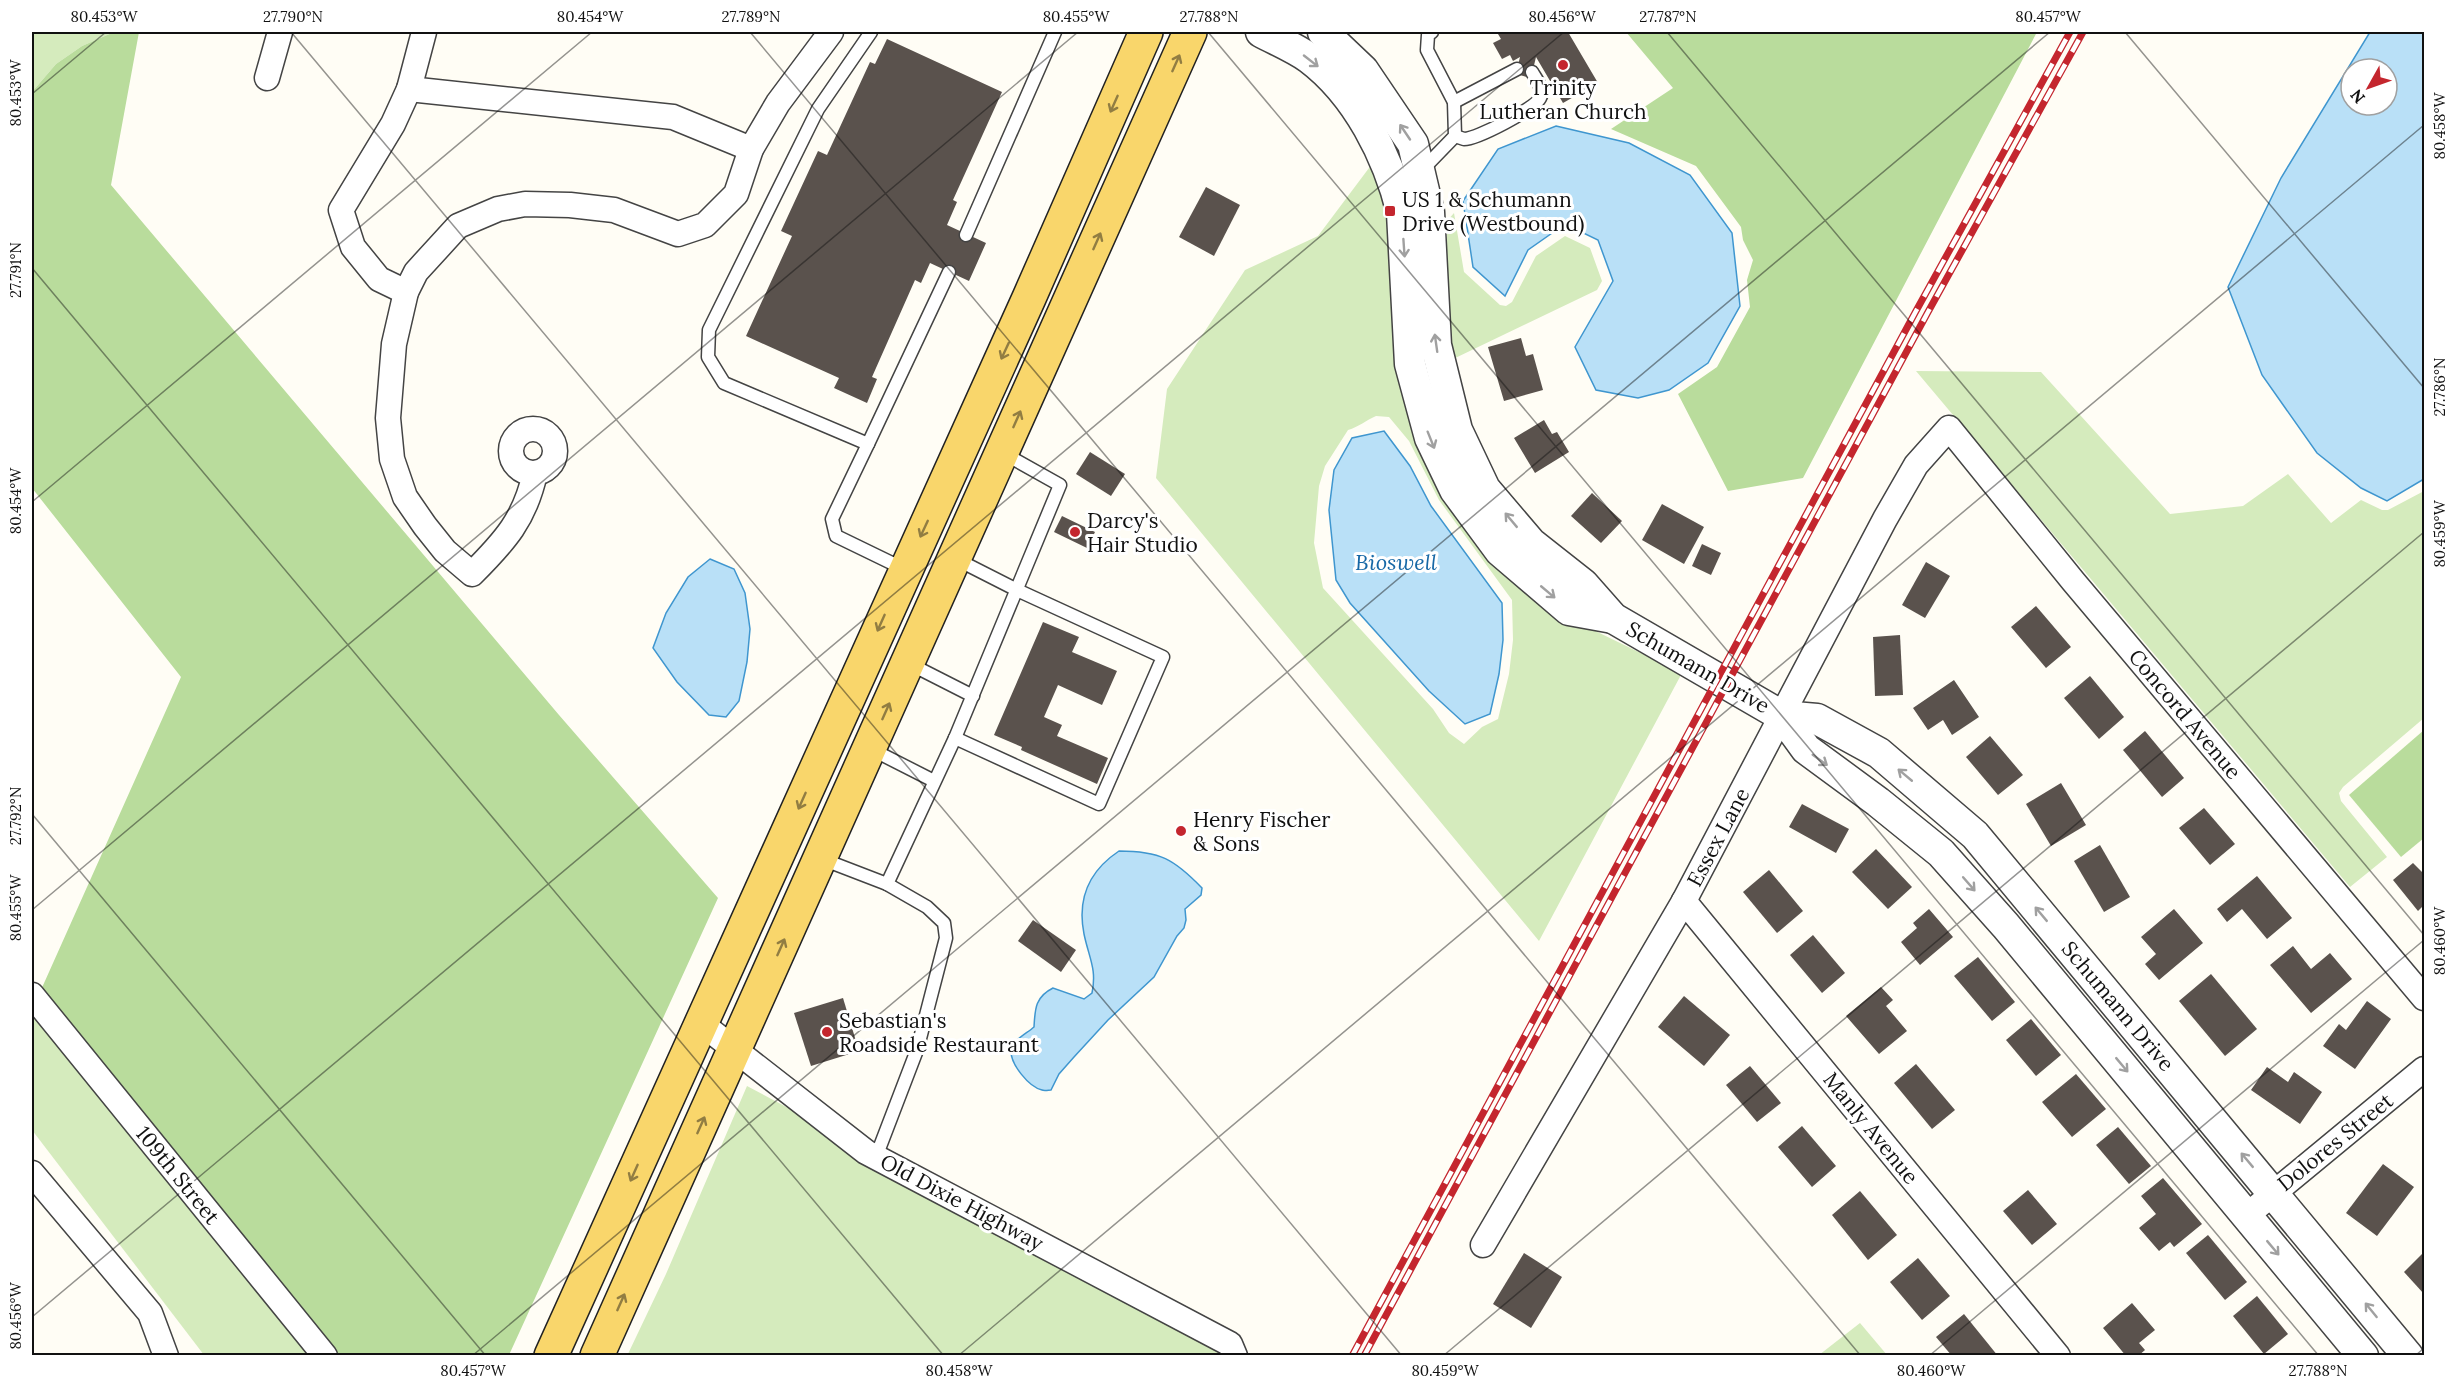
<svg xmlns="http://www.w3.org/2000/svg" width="2456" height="1387" font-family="Lora,serif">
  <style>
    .green { fill: #d5ebbd; fill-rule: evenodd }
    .forest { fill: #b9dc9c }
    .water { fill: #b9e0f7; stroke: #3f96cf; stroke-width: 1.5; fill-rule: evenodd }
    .building { fill: #5a524d }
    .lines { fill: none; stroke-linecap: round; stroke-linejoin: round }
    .service-casing { stroke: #444; stroke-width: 15 }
    .minor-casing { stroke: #444; stroke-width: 27 }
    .tertiary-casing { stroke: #444; stroke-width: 33 }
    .primary-casing { stroke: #222; stroke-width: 36 }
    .service { stroke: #fff; stroke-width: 12 }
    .minor { stroke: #fff; stroke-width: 24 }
    .tertiary { stroke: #fff; stroke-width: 30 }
    .primary { stroke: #f9d66b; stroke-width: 33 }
    .rail-casing { stroke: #c4262e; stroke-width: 7 }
    .rail { stroke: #fff; stroke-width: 4.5; stroke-dasharray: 14; stroke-linecap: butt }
    .oneway { stroke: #a0a0a0 }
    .oneway2 { stroke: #917d42 }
    .ticks { fill: none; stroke: #111; stroke-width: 1.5; stroke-opacity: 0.45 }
    .poi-dot { fill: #c4262e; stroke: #fff; stroke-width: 2 }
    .labels { text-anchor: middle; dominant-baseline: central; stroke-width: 6; stroke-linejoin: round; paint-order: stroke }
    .poi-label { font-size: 21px; fill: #111; stroke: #fff; text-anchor: start }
    .street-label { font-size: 21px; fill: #111; stroke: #fff }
    .water-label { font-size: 22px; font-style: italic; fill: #1768a6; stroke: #fff }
    .neatline { fill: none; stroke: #111; stroke-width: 2 }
    .ticks-label { font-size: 15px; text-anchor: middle; fill: #111 }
  </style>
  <rect width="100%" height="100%" fill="#fffdf5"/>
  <g class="green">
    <polygon points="32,32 114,32 82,46 56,64 32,92"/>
    <path d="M1372,164L1391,217L1396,303L1550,609L1682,673L1539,941L1156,478L1167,389L1245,270L1318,236ZM1376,416L1389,417L1409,441L1439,500L1512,600L1513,640L1509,674L1498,719L1482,727L1464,744L1449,733L1433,709L1323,588L1314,543L1319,486L1325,466L1348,430C1359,427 1366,420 1376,416Z"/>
    <polygon points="1454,213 1464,272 1500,305 1506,306 1512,302 1536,256 1565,236 1590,248 1602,281 1597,290 1449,361 1447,342 1447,221"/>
    <polygon points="1916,371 2041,372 2170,514 2243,506 2288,474 2331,523 2361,500 2382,510 2388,510 2424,491 2424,718 2343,787 2339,793 2341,801 2387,857 2350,887"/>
    <polygon points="32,1010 308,1355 204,1355 32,1130"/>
    <polygon points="747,1086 792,1110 859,1162 1220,1353 1221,1355 627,1356 666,1274"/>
    <polygon points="1860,1323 1887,1355 1819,1355"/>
  </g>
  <g class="forest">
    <polygon points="114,32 139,32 111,185 559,715 718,898 509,1355 308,1355 32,1010 181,677 32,488 32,92 56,64 82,46"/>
    <polygon points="1626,32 2037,32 1803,478 1728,491 1678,394 1717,367 1750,307 1747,280 1753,260 1743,240 1741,227 1696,166 1611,129 1673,88"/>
    <polygon points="2424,730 2424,838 2401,857 2349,795"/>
  </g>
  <g class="water">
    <path d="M2370,32H2424V479L2387,501L2361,488L2317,453L2262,375L2228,287L2281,178ZM2351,69H2387V105H2351Z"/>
    <polygon points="1556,126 1629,143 1690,175 1732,233 1740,306 1708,363 1669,390 1638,398 1596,390 1575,347 1613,281 1598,240 1565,224 1528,250 1505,296 1473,267 1463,201 1498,149"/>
    <polygon points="1384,431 1410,466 1431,506 1502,603 1503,640 1499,674 1490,714 1465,724 1429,691 1350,603 1336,580 1329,510 1334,470 1352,438"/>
    <polygon points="710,559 734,569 745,593 750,629 747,662 739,701 726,717 709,715 677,682 653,648 666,613 688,577"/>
    <path d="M1119,851C1160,851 1174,859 1202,888L1201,895L1185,909L1186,920L1184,928L1177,936L1154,977L1108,1020L1074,1057L1059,1074L1051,1090C1049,1090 1044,1091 1042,1090C1029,1087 1010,1064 1011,1050C1013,1040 1026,1034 1034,1027C1035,1009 1035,997 1053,988L1084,999L1092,993C1097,969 1089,958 1084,934C1077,899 1089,871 1119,851Z"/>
  </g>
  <g class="building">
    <polygon points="1503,32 1568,32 1598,83 1563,103 1536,57 1531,78 1516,74 1520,57 1513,61 1510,55 1502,59 1493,43 1501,39 1498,34"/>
    <polygon points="887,39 1002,92 953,200 957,202 947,225 986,243 969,281 930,263 921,283 915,280 872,377 877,379 867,403 834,388 839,378 746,336 792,236 781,231 818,151 827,155 870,62 875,64"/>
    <polygon points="1206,187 1240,205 1214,256 1179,237"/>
    <polygon points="1521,338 1526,356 1533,354 1543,390 1504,401 1488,347"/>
    <polygon points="1544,420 1552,434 1557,432 1569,452 1535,473 1514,438"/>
    <polygon points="1090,452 1125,474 1111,496 1076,474"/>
    <polygon points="1592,493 1622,521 1601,543 1571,516"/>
    <polygon points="1662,504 1704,527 1684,564 1642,540"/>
    <polygon points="1062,516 1095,532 1087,548 1054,532"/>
    <polygon points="1702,544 1721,553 1711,575 1692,566"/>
    <polygon points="1926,562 1950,576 1925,618 1902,605"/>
    <polygon points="2036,606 2071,647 2046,668 2011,627"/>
    <polygon points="1043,622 1079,637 1072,652 1117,671 1102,705 1058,685 1044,717 1062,725 1057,736 1108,758 1097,784 1021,750 1022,747 994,735"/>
    <polygon points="1900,635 1903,695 1875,696 1873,637"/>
    <polygon points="2090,676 2124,717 2099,739 2064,698"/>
    <polygon points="1954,680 1979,717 1952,735 1943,720 1928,730 1913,708"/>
    <polygon points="2145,731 2184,778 2162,797 2123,750"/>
    <polygon points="1990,736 2023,775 1998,795 1966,757"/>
    <polygon points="2061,783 2086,825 2051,846 2026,804"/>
    <polygon points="1802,804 1849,829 1836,853 1789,827"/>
    <polygon points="2204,808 2235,844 2210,865 2179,828"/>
    <polygon points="2100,845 2130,897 2104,912 2074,861"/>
    <polygon points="1876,849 1912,887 1888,909 1852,872"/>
    <polygon points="2413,863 2424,874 2424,905 2418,911 2393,880"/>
    <polygon points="1769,870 1803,911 1777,933 1743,892"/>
    <polygon points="2257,876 2292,918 2267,939 2242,909 2227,922 2217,909"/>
    <polygon points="1929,909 1953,937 1920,965 1901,942 1917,928 1913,923"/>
    <polygon points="2174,909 2203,943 2159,980 2145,964 2156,954 2141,937"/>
    <polygon points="1033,920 1076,950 1061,972 1018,941"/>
    <polygon points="1813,935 1845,973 1822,993 1790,955"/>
    <polygon points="2293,946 2311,969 2330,953 2352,979 2311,1013 2270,965"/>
    <polygon points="1978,957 2015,1002 1992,1021 1954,976"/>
    <polygon points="2211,974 2257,1029 2225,1056 2179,1001"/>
    <polygon points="1881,987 1893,1000 1886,1006 1907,1031 1879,1054 1846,1016"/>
    <polygon points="1684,996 1730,1035 1704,1066 1658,1027"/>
    <polygon points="843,998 859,1051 811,1066 794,1013"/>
    <polygon points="2367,1001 2391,1019 2355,1069 2323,1046 2339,1024 2346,1030"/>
    <polygon points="2031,1019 2061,1055 2036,1076 2006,1040"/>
    <polygon points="1916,1064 1955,1110 1932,1129 1894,1083"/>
    <polygon points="1750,1066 1781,1103 1757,1122 1726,1085"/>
    <polygon points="2267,1067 2288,1082 2294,1072 2322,1092 2300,1124 2251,1090"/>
    <polygon points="2076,1074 2106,1109 2072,1137 2042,1102"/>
    <polygon points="1802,1126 1836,1166 1812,1187 1778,1147"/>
    <polygon points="2118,1127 2151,1166 2129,1184 2096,1145"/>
    <polygon points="2383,1164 2414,1187 2377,1236 2346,1213"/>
    <polygon points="2163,1178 2202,1224 2174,1247 2170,1242 2159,1251 2139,1228 2156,1214 2141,1196"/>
    <polygon points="2028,1190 2057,1224 2032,1245 2003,1211"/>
    <polygon points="1860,1191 1897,1235 1868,1260 1832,1215"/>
    <polygon points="2208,1235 2247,1282 2225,1300 2186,1253"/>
    <polygon points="2424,1252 2424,1294 2404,1272"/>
    <polygon points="1524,1253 1562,1277 1531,1328 1493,1304"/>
    <polygon points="1918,1258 1950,1296 1922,1320 1890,1282"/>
    <polygon points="2257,1296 2288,1334 2264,1354 2233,1316"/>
    <polygon points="2132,1303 2155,1330 2139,1343 2145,1350 2138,1356 2126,1356 2103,1328"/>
    <polygon points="1964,1314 1998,1356 1952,1356 1936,1337"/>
  </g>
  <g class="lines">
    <defs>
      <g id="service">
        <polyline points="871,32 818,109 709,330 708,357 724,383 868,444 832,519 836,536 904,569"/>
        <polyline points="1454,102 1517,69"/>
        <path d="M1455,136C1458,137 1461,138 1464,139C1477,139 1535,109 1540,98C1545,90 1536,79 1532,72"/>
        <polyline points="1422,170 1455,136 1454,102 1427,50 1428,35 1432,32"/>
        <polyline points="966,235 1055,32"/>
        <polyline points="868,444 949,272"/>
        <polyline points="910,664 973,696"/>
        <polyline points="955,738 1099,804 1163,657 1017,590 956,559"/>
        <polyline points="871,749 934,781"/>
        <polyline points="822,859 887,884 955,738 1060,485 1003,453"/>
        <polyline points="876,1157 917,1050 946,938 944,923 927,907 887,884"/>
      </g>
      <g id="minor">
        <polyline points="267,78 280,32"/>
        <polyline points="409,89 673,117 751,149"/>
        <polyline points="406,292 379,279 353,247 341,210 393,124 409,89 424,32"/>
        <circle cx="533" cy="451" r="22"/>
        <path d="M535,473C525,519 505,541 472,574L445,551L425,526L405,497L392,459L388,418L394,344L406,292L416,272L458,226L498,209L525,204L570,205L614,210L678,234L705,225L736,194L751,149L778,103L831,32"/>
        <polyline points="1684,901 2058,1356"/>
        <polyline points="32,995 325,1356"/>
        <polyline points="702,1024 866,1152 1230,1344 1235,1356"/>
        <polyline points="32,1173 150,1313 166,1356"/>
        <polyline points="2246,1216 2424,1069"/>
        <polyline points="1483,1245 1684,901 1885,519 1916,465 1949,428 2073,581 2424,998"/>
      </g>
      <g id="tertiary">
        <path d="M1261,32C1276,40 1295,48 1309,58C1357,94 1388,156 1402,213L1410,364L1430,438L1455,490L1500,551L1569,610L1613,618"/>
        <polyline points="1323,32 1363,70 1413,144 1429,212 1436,345 1457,430 1485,489 1531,543 1583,584 1613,618 1782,716 1817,719 1879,753 1975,835 2408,1356"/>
        <polyline points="1782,716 1806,749 1878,802 1941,853 2006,926 2363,1356"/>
      </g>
      <g id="primary">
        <polyline points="551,1356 1029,298 1146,32"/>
        <polyline points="597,1356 1190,32"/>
      </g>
    </defs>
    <use href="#service" class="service-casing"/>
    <use href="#minor" class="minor-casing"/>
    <use href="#tertiary" class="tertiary-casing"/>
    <use href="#primary" class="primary-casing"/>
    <use href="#service" class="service"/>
    <use href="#minor" class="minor"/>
    <use href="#tertiary" class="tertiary"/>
    <use href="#primary" class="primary"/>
    <defs>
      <g id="rail">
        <polyline points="1352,1356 1916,311 2070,32"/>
        <polyline points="1364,1356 1928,312 2083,32"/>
      </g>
    </defs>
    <use href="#rail" class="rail-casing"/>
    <use href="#rail" class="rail"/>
  </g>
  <defs><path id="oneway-shaft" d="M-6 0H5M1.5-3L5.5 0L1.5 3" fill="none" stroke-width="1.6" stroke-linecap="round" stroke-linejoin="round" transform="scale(1.5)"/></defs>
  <g class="oneway">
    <use href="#oneway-shaft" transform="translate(1311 61) rotate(38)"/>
    <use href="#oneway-shaft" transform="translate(1405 132) rotate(-124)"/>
    <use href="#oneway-shaft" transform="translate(1404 248) rotate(86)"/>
    <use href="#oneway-shaft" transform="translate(1436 343) rotate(-98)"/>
    <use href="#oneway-shaft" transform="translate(1431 440) rotate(68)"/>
    <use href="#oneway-shaft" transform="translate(1511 520) rotate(-130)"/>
    <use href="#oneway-shaft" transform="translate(1548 592) rotate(40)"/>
    <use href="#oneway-shaft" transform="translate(1820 760) rotate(36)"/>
    <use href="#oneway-shaft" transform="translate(1905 775) rotate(-140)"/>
    <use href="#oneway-shaft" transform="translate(1969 884) rotate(49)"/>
    <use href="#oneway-shaft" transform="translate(2041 914) rotate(-130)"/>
    <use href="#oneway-shaft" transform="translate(2122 1065) rotate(50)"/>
    <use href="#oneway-shaft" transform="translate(2247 1160) rotate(-130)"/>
    <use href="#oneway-shaft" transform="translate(2273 1248) rotate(50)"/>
    <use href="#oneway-shaft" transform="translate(2371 1310) rotate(-129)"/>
  </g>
  <g class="oneway2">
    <use href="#oneway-shaft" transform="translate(1176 63) rotate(-66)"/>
    <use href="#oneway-shaft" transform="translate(1114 104) rotate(114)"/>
    <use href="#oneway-shaft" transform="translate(1097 241) rotate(-66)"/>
    <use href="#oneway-shaft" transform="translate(1005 351) rotate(115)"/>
    <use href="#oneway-shaft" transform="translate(1017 419) rotate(-66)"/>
    <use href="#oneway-shaft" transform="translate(924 529) rotate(115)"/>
    <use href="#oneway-shaft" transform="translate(881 623) rotate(114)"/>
    <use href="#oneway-shaft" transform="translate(886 711) rotate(-66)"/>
    <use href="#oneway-shaft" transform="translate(802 801) rotate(114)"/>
    <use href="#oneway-shaft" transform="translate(781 947) rotate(-66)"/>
    <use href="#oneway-shaft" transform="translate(701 1125) rotate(-66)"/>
    <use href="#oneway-shaft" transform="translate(634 1173) rotate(114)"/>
    <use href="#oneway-shaft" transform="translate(621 1302) rotate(-66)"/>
  </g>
  <path class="ticks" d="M291,32L1402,1356M750,32L1861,1356M1208,32L2319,1356M1667,32L2424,935M2125,32L2424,388M32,94L106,32M32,268L944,1356M32,502L592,32M32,814L486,1356M32,910L1078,32M32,1317L1564,32M472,1356L2050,32M958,1356L2424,125M1443,1356L2424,532M1929,1356L2424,940M2415,1356L2424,1348"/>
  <g class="poi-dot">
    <circle cx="1563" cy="65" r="6"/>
    <rect x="1384" y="205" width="12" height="12" rx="3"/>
    <circle cx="1075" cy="532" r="6"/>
    <circle cx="1181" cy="831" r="6"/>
    <circle cx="827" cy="1032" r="6"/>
  </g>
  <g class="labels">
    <g class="poi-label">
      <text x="1563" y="87" text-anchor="middle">Trinity<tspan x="1563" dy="24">Lutheran Church</tspan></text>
      <text x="1402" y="199">US 1 &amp; Schumann<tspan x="1402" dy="24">Drive (Westbound)</tspan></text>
      <text x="1087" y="520">Darcy's<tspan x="1087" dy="24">Hair Studio</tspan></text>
      <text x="1193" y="819">Henry Fischer<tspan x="1193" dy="24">&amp; Sons</tspan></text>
      <text x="839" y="1020">Sebastian's<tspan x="839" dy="24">Roadside Restaurant</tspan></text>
    </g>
    <g class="street-label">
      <text transform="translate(1698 667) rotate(30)">Schumann Drive</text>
      <text transform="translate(2185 714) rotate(50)">Concord Avenue</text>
      <text transform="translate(1718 837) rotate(-62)">Essex Lane</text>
      <text transform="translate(2118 1006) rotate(50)">Schumann Drive</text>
      <text transform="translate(1871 1128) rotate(51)">Manly Avenue</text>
      <text transform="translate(2335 1142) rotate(-39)">Dolores Street</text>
      <text transform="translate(178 1175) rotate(51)">109th Street</text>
      <text transform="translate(962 1202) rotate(28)">Old Dixie Highway</text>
    </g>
    <g class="water-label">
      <text x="1396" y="562">Bioswell</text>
    </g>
  </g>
  <rect width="2456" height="1387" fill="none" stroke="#ffffff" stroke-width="66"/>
  <g transform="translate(2369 87) rotate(230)"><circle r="28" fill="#ffffff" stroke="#a0a0a0" stroke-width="1.5"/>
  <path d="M0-4.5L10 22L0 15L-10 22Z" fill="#c4262e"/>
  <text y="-9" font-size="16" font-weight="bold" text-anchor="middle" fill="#111111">N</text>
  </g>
  <rect x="33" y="33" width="2390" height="1321" class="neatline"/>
  <g class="ticks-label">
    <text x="104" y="22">80.453°W</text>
    <text x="293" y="22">27.790°N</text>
    <text x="590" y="22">80.454°W</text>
    <text x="751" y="22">27.789°N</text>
    <text x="1076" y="22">80.455°W</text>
    <text x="1209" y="22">27.788°N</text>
    <text x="1562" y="22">80.456°W</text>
    <text x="1668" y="22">27.787°N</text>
    <text x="2048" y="22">80.457°W</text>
    <text transform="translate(16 93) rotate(-90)" y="5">80.453°W</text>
    <text transform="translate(2440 126) rotate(-90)" y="5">80.458°W</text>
    <text transform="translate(16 270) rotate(-90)" y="5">27.791°N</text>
    <text transform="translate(2440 387) rotate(-90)" y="5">27.786°N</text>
    <text transform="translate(16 501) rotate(-90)" y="5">80.454°W</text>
    <text transform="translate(2440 534) rotate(-90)" y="5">80.459°W</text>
    <text transform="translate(16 816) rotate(-90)" y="5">27.792°N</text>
    <text transform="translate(16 908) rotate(-90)" y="5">80.455°W</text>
    <text transform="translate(2440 941) rotate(-90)" y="5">80.460°W</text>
    <text transform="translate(16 1316) rotate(-90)" y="5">80.456°W</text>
    <text x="473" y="1376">80.457°W</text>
    <text x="959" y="1376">80.458°W</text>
    <text x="1445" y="1376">80.459°W</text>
    <text x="1931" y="1376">80.460°W</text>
    <text x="2318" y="1376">27.788°N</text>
  </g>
</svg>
